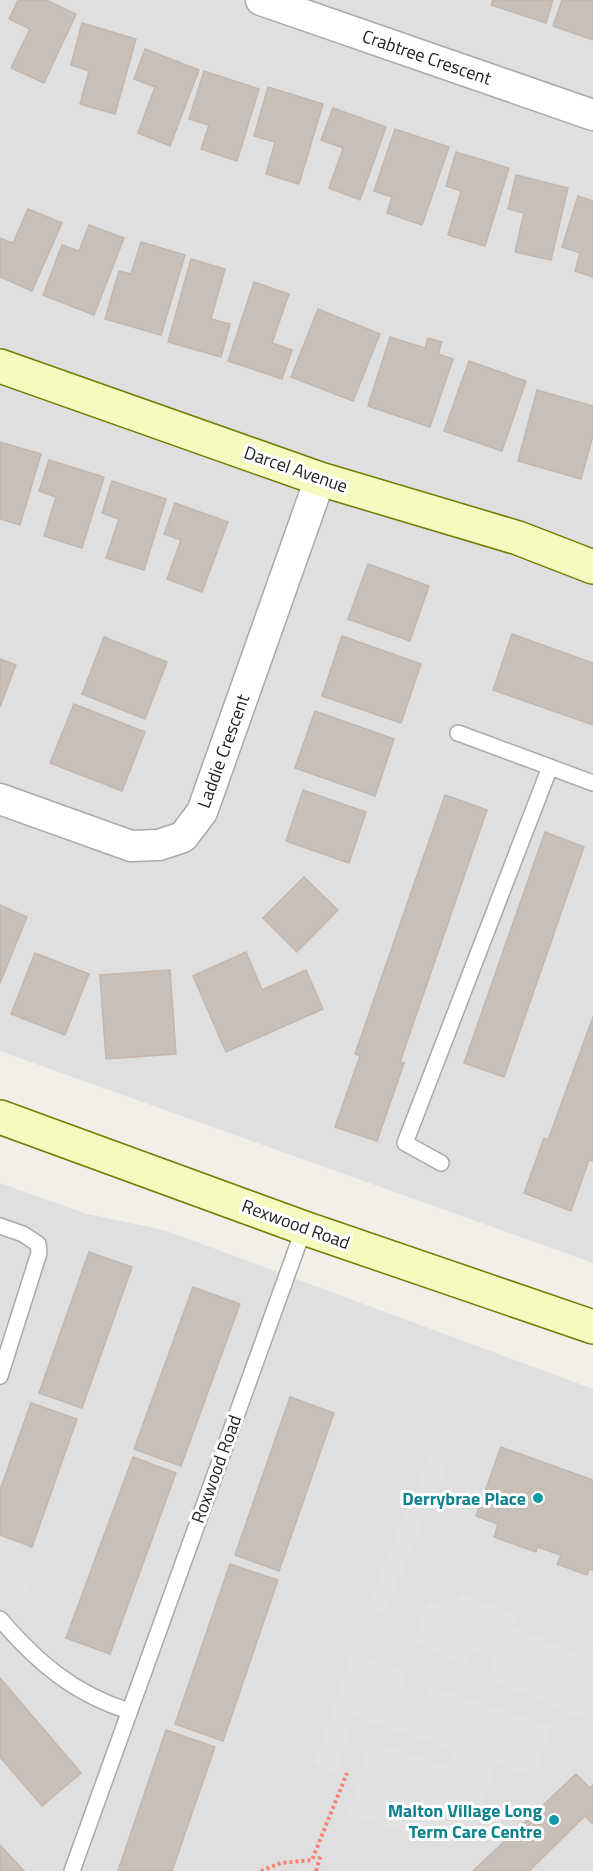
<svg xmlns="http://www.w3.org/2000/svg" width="593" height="1871" font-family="'Titillium Web',sans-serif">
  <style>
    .residential { fill: #e0dfdf }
    .parking { fill: #e2e2e2 }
    .building { fill: #c7bfb8; stroke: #c4b6ab; stroke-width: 1.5 }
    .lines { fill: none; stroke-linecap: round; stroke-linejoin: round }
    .lane-casing { stroke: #a9a9a9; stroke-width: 18 }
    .street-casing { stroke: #a9a9a9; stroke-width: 33 }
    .secondary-casing { stroke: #707d05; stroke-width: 36 }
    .path { stroke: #fa8072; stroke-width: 4; stroke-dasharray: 3 3; stroke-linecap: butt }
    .lane { stroke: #fff; stroke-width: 15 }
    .street { stroke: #fff; stroke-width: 30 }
    .secondary { stroke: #f7fabf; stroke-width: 33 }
    .culture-dot { fill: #0f9aa8; stroke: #fff; stroke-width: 2 }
    .labels { text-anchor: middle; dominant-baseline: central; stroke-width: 6; stroke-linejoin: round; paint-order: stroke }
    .street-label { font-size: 18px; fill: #222; stroke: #fff }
    .culture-label { font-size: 18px; font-weight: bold; fill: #0d838f; stroke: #fff; text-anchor: end }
  </style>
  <rect width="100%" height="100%" fill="#f2efe9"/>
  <g class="residential">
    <polygon points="0,0 593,0 593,1263 0,1051"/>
    <polygon points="0,1183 87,1214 164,1230 593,1389 593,1871 0,1871"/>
  </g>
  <g class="parking">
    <polygon points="434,1445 452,1453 384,1614 367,1606"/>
    <polygon points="9,1563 32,1587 15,1604 0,1588 0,1572"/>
    <polygon points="460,1593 517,1616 513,1627 589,1659 593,1649 593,1723 487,1678 495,1659 472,1650 466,1665 412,1643 429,1602 452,1611"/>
    <polygon points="351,1653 402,1670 407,1694 426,1698 430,1687 551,1726 534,1776 496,1764 475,1827 460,1822 452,1847 348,1813 371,1742 448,1767 453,1750 354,1717 336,1771 314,1764"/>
  </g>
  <g class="building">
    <polygon points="18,0 46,0 76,14 44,83 11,68 30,29 9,19"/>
    <polygon points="493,0 553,0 546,23 491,5"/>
    <polygon points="562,0 593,0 593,40 553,26"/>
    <polygon points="82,23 136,39 115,114 80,104 89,71 71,65"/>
    <polygon points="145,49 199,70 170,146 138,133 155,87 134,79"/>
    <polygon points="204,71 259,89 237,161 201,149 209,125 189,119"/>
    <polygon points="268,87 323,104 299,184 266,174 275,142 254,136"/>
    <polygon points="333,108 386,127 360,200 329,188 343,148 321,140"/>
    <polygon points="395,129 449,147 422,225 387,213 392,197 374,191"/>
    <polygon points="456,152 509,168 485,246 448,235 461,191 446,186"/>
    <polygon points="516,175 568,188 551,260 515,252 524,213 508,209"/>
    <polygon points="578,196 593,201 593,277 575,271 580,253 562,247"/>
    <polygon points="28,209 62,223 32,291 0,277 0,238 13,243"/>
    <polygon points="89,225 124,238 94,315 43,295 62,245 79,251"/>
    <polygon points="141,242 185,255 161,335 105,319 119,271 131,274"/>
    <polygon points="191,259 225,269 211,319 230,324 221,357 168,342"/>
    <polygon points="254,282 289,294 272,343 292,350 282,379 228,361"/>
    <polygon points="318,309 380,334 353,401 291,377"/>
    <polygon points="390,337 425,348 428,338 442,342 438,354 453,359 430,427 368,406"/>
    <polygon points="469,361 526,381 502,451 444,431"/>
    <polygon points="537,390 593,406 593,436 581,479 518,461"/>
    <polygon points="0,442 41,454 20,525 0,519"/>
    <polygon points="49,460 104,477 82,548 44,536 56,497 39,491"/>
    <polygon points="112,481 166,499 144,570 106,558 119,519 102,513"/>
    <polygon points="175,503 228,522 202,592 167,579 181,540 164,534"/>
    <polygon points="368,564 429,586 410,641 348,619"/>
    <polygon points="512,634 593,663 593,725 493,690"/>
    <polygon points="342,636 421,664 401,723 322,696"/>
    <polygon points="104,637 167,662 145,719 82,694"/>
    <polygon points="0,659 16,665 0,707"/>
    <polygon points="74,704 145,732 122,791 50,763"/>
    <polygon points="315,711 394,739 375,796 295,768"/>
    <polygon points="303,790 366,812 349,863 286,841"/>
    <polygon points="445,795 487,810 400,1062 404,1063 377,1141 335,1127 360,1056 355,1054"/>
    <polygon points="545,832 584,847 504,1077 464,1063"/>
    <polygon points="304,877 338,910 297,952 263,918"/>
    <polygon points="0,905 27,917 0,983"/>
    <polygon points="246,952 262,990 306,970 323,1009 226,1052 193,976"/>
    <polygon points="35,953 89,974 65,1035 11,1014"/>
    <polygon points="170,970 176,1054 106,1059 100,975"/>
    <polygon points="593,1017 593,1161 589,1160 571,1211 524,1193 544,1138 548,1140"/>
    <polygon points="89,1252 132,1267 82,1408 39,1393"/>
    <polygon points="193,1287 240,1304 181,1466 134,1449"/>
    <polygon points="290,1397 334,1413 279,1571 235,1555"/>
    <polygon points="31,1403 77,1419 32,1547 0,1535 0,1490"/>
    <polygon points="501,1447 593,1480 593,1570 589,1569 587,1575 557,1564 561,1555 537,1547 536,1552 494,1537 498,1524 476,1516"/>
    <polygon points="133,1457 176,1473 110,1654 66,1638"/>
    <polygon points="230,1564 278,1580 223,1741 175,1724"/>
    <polygon points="0,1678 81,1773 42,1806 0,1757"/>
    <polygon points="166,1730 215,1747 172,1871 118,1871"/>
    <polygon points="576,1774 590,1788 593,1785 593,1824 585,1816 529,1871 473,1871"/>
    <polygon points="0,1845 24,1871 0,1871"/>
  </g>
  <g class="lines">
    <defs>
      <g id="lane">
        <polyline points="458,733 593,783"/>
        <polyline points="441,1163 405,1143 550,767"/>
        <polyline points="0,1226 23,1234 38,1244 39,1253 0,1376"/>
        <path d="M0,1619C37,1662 74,1694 129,1711"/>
        <polyline points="72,1871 304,1228"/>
      </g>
      <g id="street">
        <polyline points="261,0 593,115"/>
        <polyline points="0,799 131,846 159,845 183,837 202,812 320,479"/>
      </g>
      <g id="secondary">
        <polyline points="0,366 320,479 518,538 593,567"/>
        <polyline points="0,1117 304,1228 593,1327"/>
      </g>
    </defs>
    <use href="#lane" class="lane-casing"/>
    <use href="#street" class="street-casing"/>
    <use href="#secondary" class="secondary-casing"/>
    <g class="path">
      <polyline points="261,1871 281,1863 312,1860 347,1773"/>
      <polyline points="316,1871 321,1854"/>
    </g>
    <use href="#lane" class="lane"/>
    <use href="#street" class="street"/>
    <use href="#secondary" class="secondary"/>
  </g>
  <g class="culture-dot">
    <circle cx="538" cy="1498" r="6"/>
    <circle cx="554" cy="1820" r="6"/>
  </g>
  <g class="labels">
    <g class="street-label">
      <text transform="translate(427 57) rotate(19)">Crabtree Crescent</text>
      <text transform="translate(296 469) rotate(19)">Darcel Avenue</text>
      <text transform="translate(223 751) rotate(-70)">Laddie Crescent</text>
      <text transform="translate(296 1224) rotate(20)">Rexwood Road</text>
      <text transform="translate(216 1469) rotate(-70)">Roxwood Road</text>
    </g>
    <g class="culture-label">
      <text x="526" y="1498">Derrybrae Place</text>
      <text x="542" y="1810">Malton Village Long<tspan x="542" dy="21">Term Care Centre</tspan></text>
    </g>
  </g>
</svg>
